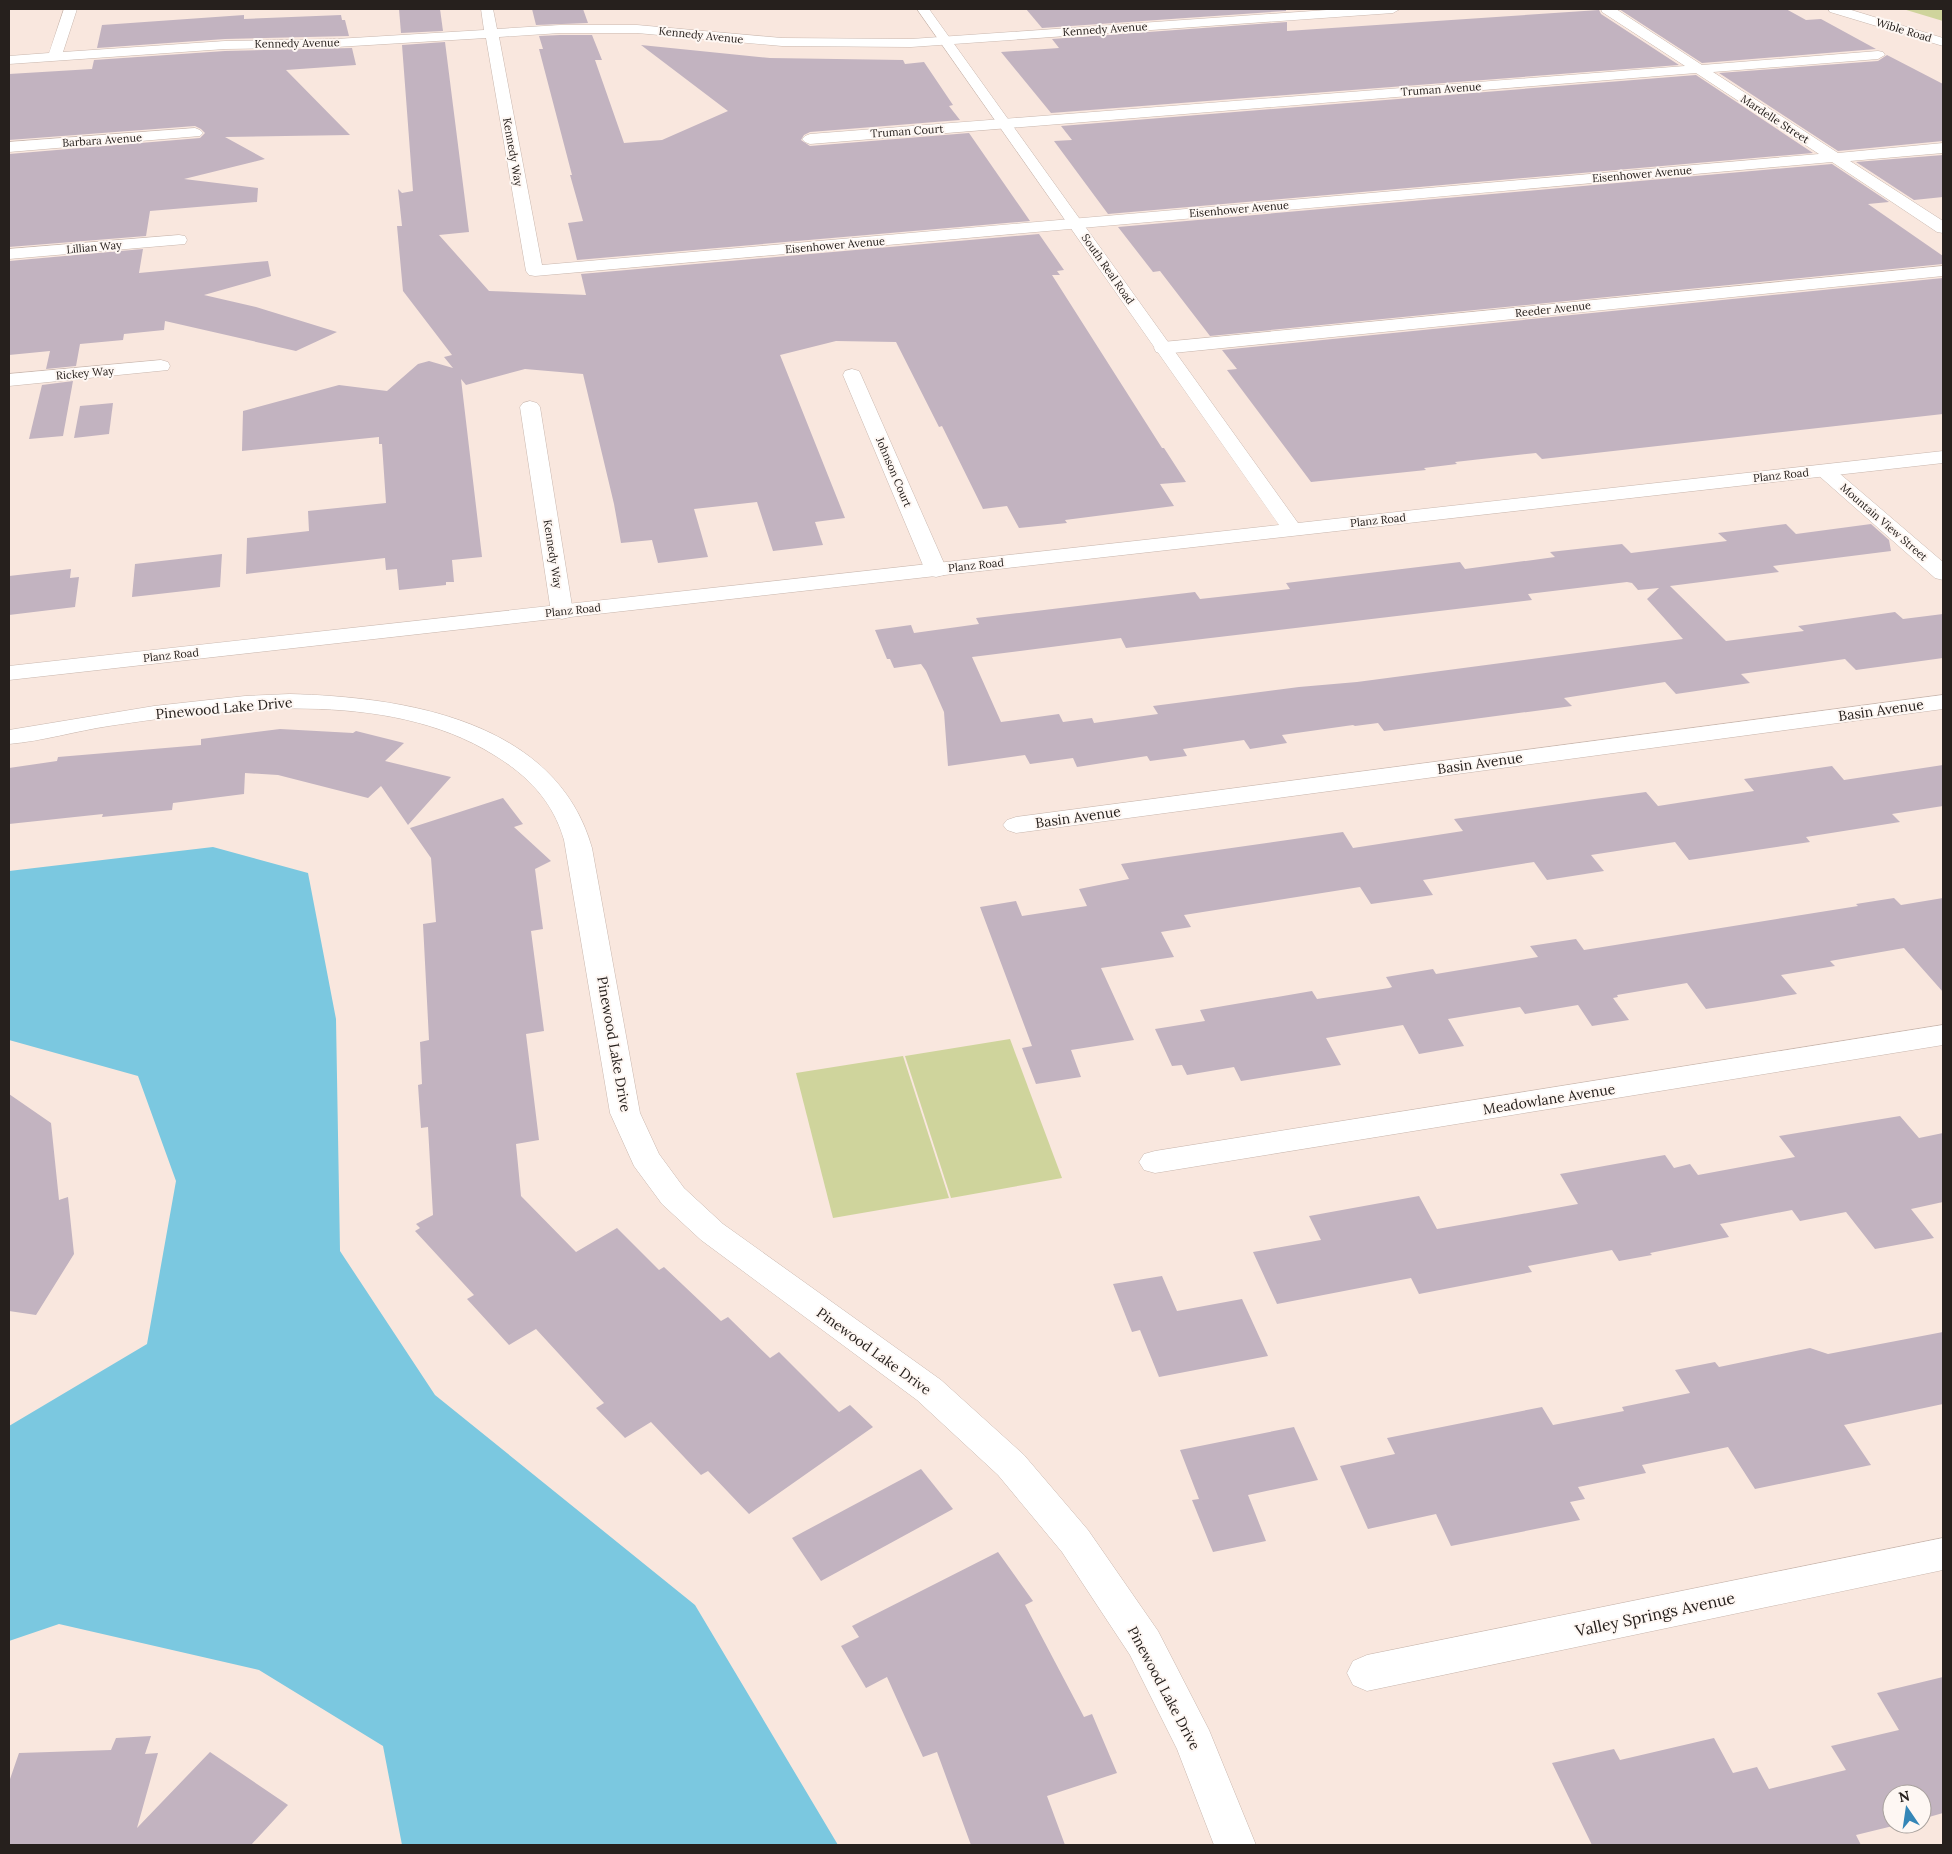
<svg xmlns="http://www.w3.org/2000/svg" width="1952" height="1854" font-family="Lora,serif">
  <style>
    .green { fill: #cfd49c }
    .water { fill: #7bc8e0 }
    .building { fill: #c2b3c0; fill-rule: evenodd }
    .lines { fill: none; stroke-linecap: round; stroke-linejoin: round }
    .minor-casing { stroke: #c9b7ae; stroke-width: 1 }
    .tertiary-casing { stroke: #c9b7ae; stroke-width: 1 }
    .minor { fill: #fff; fill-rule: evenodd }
    .tertiary { fill: #fff; fill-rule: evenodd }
    .labels { text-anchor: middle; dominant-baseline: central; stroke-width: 4; stroke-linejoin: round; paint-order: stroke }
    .far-street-label { font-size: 11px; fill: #26201d; stroke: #fef7f3 }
    .street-label { font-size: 14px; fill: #26201d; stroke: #fef7f3 }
    .near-street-label { font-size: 16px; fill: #26201d; stroke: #fef7f3 }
  </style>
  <rect width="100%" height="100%" fill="#f9e7de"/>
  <g class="green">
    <polygon points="1903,9 1943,9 1943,21"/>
    <polygon points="1010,1039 1062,1178 951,1198 905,1056"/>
    <polygon points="903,1056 949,1198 833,1218 796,1073"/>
  </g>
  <polygon class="water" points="213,847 308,873 336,1019 340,1251 435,1395 695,1605 838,1845 402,1845 383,1746 259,1670 59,1624 9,1641 9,1426 147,1344 176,1181 138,1076 9,1040 9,871"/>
  <g class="building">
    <polygon points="399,9 440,9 443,31 401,33"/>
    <polygon points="532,9 583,9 588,23 536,25"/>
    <polygon points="1026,9 1286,9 1286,11 1042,28"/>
    <polygon points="1619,9 1786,9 1806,20 1821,19 1876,49 1702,63"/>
    <polygon points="1599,10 1601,14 1679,65 1051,113 1001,52 1059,48 1052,39 1287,22 1287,31"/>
    <polygon points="244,15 244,19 341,15 342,20 345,20 349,36 225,39 97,48 102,25"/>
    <polygon points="560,35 592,35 602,60 595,60 624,143 662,140 728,111 641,45 770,58 903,60 905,64 924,62 953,105 949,106 960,120 810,132 804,135 801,140 810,146 969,133 1030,221 577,260 568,223 583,221 570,175 572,175 539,49 543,49 539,36"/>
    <polygon points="445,42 469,232 439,235 489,291 586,295 581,274 1039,234 1064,270 1057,271 1060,275 1052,275 1162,448 1164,448 1186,482 1160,484 1174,506 1065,520 1067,523 1019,528 1007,506 983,509 942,426 939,427 896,342 836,341 780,355 845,518 815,522 823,545 773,551 757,502 694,509 708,557 658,563 652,540 621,543 614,504 583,374 525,369 466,385 461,379 482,557 452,560 454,582 446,582 446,585 399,590 397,569 386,570 385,558 246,574 247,538 309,531 308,511 386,503 382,444 379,444 379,437 242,451 243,411 339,385 387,391 418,364 429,361 453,368 444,357 452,355 403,291 397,226 402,226 398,189 402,193 413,191 402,45"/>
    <polygon points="352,48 356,65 286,70 350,135 225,137 265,159 184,179 258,188 257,202 150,211 146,236 9,247 9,154 200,138 205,133 201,129 195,126 9,140 9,74 92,69 94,60 225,51"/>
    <polygon points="1887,55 1943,84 1943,141 1838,151 1719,73 1878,61"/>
    <polygon points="1696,75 1813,153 1108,214 1054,141 1072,140 1061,126"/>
    <polygon points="1943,155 1943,197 1914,200 1856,162"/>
    <polygon points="1832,164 1889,202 1868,204 1943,256 1943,264 1210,336 1160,271 1153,272 1118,227"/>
    <polygon points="143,249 139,273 268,261 271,276 204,295 256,307 337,332 296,351 165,321 164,330 124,334 123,340 80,344 76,366 46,369 50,351 9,355 9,261"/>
    <polygon points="1943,278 1943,414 1542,459 1536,453 1455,462 1457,464 1424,468 1426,470 1311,482 1227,370 1237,369 1222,350"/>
    <polygon points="73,381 63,436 29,439 42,385"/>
    <polygon points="113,403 109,434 74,438 80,406"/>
    <path d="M1786,524L1796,534L1871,524L1889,540L1891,551L1773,566L1779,572L1670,586L1726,641L1804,631L1798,626L1895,612L1903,619L1943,614V658L1856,670L1845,659L1741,674L1750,683L1676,694L1665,682L1564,698L1572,706L1384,731L1378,723L1355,726L1353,725L1282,735L1287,743L1250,749L1244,740L1183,749L1187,756L1150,761L1147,756L1077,767L1073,758L1030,764L1025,755L948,766L944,712L926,671L921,664L894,668L890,659H887L875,630L911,625L914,633L979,624L976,618L1019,613L1195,592L1200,599L1290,589L1286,583L1460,562L1465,569L1555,557L1550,552L1622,544L1631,553L1727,541L1718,533ZM1627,582L1632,583L1638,590L1659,588L1647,599L1683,639L1357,682L1299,687L1153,706L1158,714L1094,723L1092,718L1063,722L1059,714L1001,722L972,657L1121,638L1126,648L1532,600L1528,594Z"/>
    <polygon points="222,554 220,587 132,597 135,564"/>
    <polygon points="71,569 70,578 79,577 75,607 9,615 9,576"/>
    <polygon points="280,729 353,733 356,731 404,743 385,761 451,777 408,825 381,786 368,798 278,775 245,773 244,794 173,803 172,810 102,817 103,814 9,824 9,768 57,761 58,757 201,745 201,739"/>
    <polygon points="1943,765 1943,806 1892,814 1900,822 1806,837 1810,842 1689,860 1675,842 1591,855 1604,871 1547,880 1534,862 1423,880 1433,895 1371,904 1360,887 1184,915 1191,927 1161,932 1174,957 1101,968 1134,1040 1071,1050 1081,1077 1036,1084 1022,1048 1032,1046 980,907 1016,901 1022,916 1087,906 1079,889 1129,879 1121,864 1168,857 1343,832 1353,848 1463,831 1454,819 1587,800 1646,792 1658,806 1754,791 1744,779 1832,766 1844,780"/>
    <polygon points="503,798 523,824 514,827 551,861 535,869 543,929 531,931 544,1031 526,1034 539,1140 516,1144 521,1196 576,1252 617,1228 659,1270 664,1267 721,1321 728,1317 770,1358 779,1352 839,1412 850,1405 873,1427 749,1514 708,1471 701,1475 651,1422 625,1438 596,1408 604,1403 536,1329 509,1345 467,1299 474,1295 415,1231 420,1228 416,1224 433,1215 428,1127 421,1128 418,1085 422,1084 420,1042 429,1040 423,924 436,922 431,858 410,828"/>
    <polygon points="1894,898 1901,905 1943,898 1943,992 1904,948 1830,961 1835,966 1781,975 1797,994 1757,1001 1706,1009 1687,983 1617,995 1618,997 1613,998 1629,1020 1592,1026 1578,1005 1525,1014 1520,1007 1448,1019 1464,1046 1419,1054 1403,1025 1326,1038 1341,1065 1241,1081 1234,1067 1187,1075 1182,1065 1172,1066 1155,1029 1205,1021 1200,1010 1312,991 1317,999 1389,988 1392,987 1386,977 1433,969 1436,974 1538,957 1530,946 1576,939 1584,950 1858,906 1856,904"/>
    <polygon points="9,1094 51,1123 59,1200 68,1197 74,1254 36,1315 9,1311"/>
    <polygon points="1900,1116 1919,1138 1943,1133 1943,1202 1911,1209 1934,1238 1875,1249 1846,1212 1800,1221 1792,1210 1720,1224 1729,1237 1650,1253 1652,1255 1619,1261 1612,1250 1528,1266 1532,1272 1419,1294 1411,1278 1277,1304 1253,1252 1321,1240 1309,1216 1419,1196 1437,1229 1500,1218 1578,1204 1560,1174 1665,1155 1674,1168 1690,1164 1698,1175 1795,1157 1779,1136"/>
    <polygon points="1162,1276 1177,1311 1242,1299 1268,1356 1159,1377 1140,1330 1132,1332 1113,1284"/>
    <polygon points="1943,1332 1943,1404 1844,1425 1871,1465 1755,1489 1728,1447 1642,1465 1646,1473 1578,1487 1585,1499 1570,1502 1580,1520 1451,1546 1436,1514 1368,1529 1340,1466 1395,1454 1387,1438 1542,1407 1553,1425 1624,1411 1622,1407 1690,1393 1675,1370 1715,1362 1719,1367 1810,1348 1828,1354"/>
    <polygon points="1294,1427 1318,1480 1248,1495 1266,1541 1213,1552 1192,1500 1199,1499 1180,1450"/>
    <polygon points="921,1469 953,1509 821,1581 792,1538"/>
    <polygon points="998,1552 1033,1601 1025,1605 1084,1717 1092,1714 1117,1773 1047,1796 1065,1845 971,1845 937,1752 923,1757 887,1677 866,1688 841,1646 859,1637 852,1626"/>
    <polygon points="1943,1677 1943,1813 1922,1819 1922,1794 1892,1794 1892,1824 1901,1824 1856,1835 1861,1845 1592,1845 1552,1763 1614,1749 1620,1760 1714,1738 1733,1773 1757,1767 1769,1789 1846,1770 1831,1746 1899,1730 1877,1693"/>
    <polygon points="151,1736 145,1754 158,1753 137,1828 210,1752 288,1805 251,1845 9,1845 9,1782 19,1753 111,1750 116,1738"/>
  </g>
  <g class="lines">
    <defs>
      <g id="minor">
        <polygon points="64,9 77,9 63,52 225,41 336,39 484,30 481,9 493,9 497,29 560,25 637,25 782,38 911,39 1341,9 1400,9 1393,13 911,47 782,46 637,33 560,33 499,37 542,265 1819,154 1696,73 810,144 805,142 802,139 805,136 810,134 1685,66 1602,12 1601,9 1616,9 1702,65 1878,51 1883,52 1885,55 1878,59 1713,72 1838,153 1943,143 1943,153 1850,161 1943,221 1943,233 1937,232 1832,162 535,276 529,275 526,271 486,38 336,47 225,49 9,64 9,56 49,53"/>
        <polygon points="195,128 200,130 203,133 200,136 9,152 9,142"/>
        <polygon points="179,235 185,236 187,240 185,244 9,259 9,249"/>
        <polygon points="1943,266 1943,276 1163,354 1156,352 1154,348 1156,344 1163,342"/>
        <polygon points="161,360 168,362 170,366 168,370 9,386 9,374"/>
        <polygon points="852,369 859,371 861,375 947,570 944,575 936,577 928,575 925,570 843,375 845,371"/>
        <polygon points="530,401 537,403 540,407 573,612 570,617 562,619 554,617 551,612 520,407 523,403"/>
        <polygon points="1825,465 1832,467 1943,562 1943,580 1935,578 1818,475 1815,471 1818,467"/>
        <path d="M290,694C404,697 556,720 592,848L640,1113L659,1154L684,1188L723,1224L941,1380L1024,1455L1088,1530L1158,1631L1209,1730L1256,1845H1214L1177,1749L1130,1655L1062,1552L998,1475L917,1400L701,1240L662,1204L634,1166L610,1113L564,840C553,801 527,775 494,755C387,688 228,708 109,726C76,731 43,741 9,744V730L154,706L245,696Z"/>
        <polygon points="1943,695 1943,709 1016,833 1007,830 1003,825 1007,820 1016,817"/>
        <polygon points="1943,1025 1943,1045 1155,1173 1144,1170 1139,1162 1144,1154 1155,1151"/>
        <polygon points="1943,1538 1943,1570 1367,1691 1353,1685 1347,1673 1353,1661 1367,1655"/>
      </g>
      <g id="tertiary">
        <polygon points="917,9 929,9 1298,523 1943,451 1943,463 9,680 9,666 1279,525"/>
        <polygon points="1828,9 1848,9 1943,38 1943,46 1830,12"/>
      </g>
    </defs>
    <use href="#minor" class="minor-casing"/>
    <use href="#tertiary" class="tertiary-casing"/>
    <use href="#minor" class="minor"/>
    <use href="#tertiary" class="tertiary"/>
  </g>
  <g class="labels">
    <g class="far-street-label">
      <text transform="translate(1105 29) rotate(-4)">Kennedy Avenue</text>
      <text transform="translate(1904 30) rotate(17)">Wible Road</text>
      <text transform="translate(701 35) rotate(6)">Kennedy Avenue</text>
      <text transform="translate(297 43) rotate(-1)">Kennedy Avenue</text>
      <text transform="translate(1441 89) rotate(-4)">Truman Avenue</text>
      <text transform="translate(1775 119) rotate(33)">Mardelle Street</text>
      <text transform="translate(907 131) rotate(-4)">Truman Court</text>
      <text transform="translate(102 140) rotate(-4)">Barbara Avenue</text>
      <text transform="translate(513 152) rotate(80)">Kennedy Way</text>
      <text transform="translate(1642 174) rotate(-5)">Eisenhower Avenue</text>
      <text transform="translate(1239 209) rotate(-5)">Eisenhower Avenue</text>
      <text transform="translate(835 245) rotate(-5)">Eisenhower Avenue</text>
      <text transform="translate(94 247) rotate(-5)">Lillian Way</text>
      <text transform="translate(1108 269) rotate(55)">South Real Road</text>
      <text transform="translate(1553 309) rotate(-6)">Reeder Avenue</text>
      <text transform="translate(85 373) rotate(-5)">Rickey Way</text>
      <text transform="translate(894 472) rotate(67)">Johnson Court</text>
      <text transform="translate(1781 475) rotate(-6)">Planz Road</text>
      <text transform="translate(1378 520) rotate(-6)">Planz Road</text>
      <text transform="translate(1884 522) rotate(41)">Mountain View Street</text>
      <text transform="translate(553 554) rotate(81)">Kennedy Way</text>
      <text transform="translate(976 565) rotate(-6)">Planz Road</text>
      <text transform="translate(573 610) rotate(-6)">Planz Road</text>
      <text transform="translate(171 655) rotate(-6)">Planz Road</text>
    </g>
    <g class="street-label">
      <text transform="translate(224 708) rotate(-5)">Pinewood Lake Drive</text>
      <text transform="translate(1881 710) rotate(-8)">Basin Avenue</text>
      <text transform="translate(1480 763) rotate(-8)">Basin Avenue</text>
      <text transform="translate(1078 817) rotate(-8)">Basin Avenue</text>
      <text transform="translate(614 1044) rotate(80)">Pinewood Lake Drive</text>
      <text transform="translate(1549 1099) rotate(-9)">Meadowlane Avenue</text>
      <text transform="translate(874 1351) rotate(36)">Pinewood Lake Drive</text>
      <text transform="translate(1164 1688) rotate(62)">Pinewood Lake Drive</text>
    </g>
    <g class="near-street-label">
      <text transform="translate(1655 1614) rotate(-12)">Valley Springs Avenue</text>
    </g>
  </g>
  <rect width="1952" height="1854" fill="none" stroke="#26201d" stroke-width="20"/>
  <g transform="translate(1907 1809) rotate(347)"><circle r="24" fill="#fef7f3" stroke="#a8a19d"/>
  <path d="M0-4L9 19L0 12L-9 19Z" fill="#3586b7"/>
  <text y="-8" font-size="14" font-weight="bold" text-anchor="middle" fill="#26201d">N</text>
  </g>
</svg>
